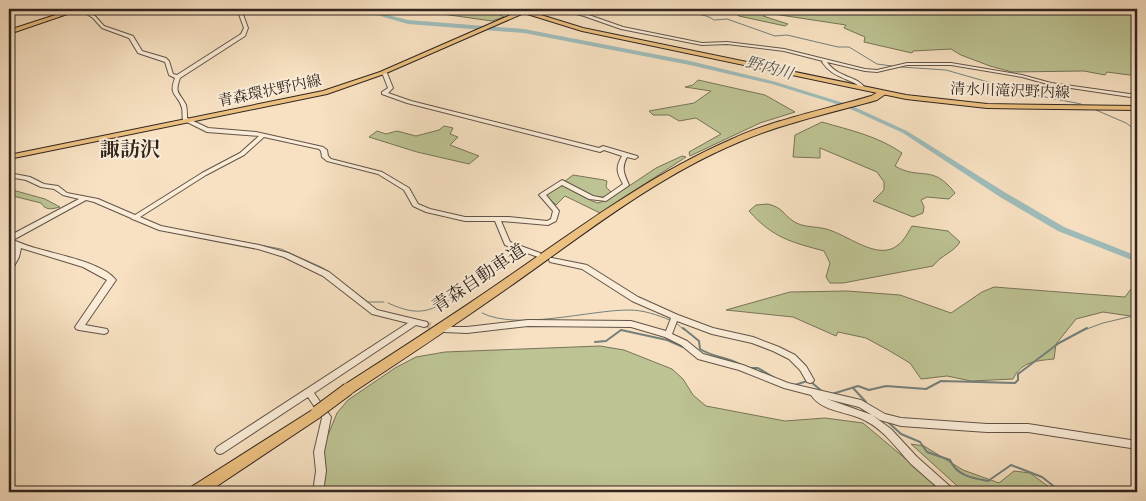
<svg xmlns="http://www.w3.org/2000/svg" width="1146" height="501" font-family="'Old Standard TT','Noto Serif JP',serif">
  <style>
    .green { fill: #bdc393; stroke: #777459 }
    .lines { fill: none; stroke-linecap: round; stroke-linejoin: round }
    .stream-far1 { stroke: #73807c; stroke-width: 1 }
    .stream { stroke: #73807c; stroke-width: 2 }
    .river { fill: #9fbcba; fill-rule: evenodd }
    .minor-tunnel-far1 { stroke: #cfbba1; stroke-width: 7; stroke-dasharray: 7 4; stroke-linecap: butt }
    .minor-tunnel { stroke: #cfbba1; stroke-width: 9; stroke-dasharray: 9 4.5; stroke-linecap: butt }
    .minor-casing { stroke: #625448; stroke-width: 2 }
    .major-casing { stroke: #31251f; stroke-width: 2 }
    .highway-casing { stroke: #31251f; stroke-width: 2 }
    .minor { fill: #faecd7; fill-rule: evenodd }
    .major { fill: #ecc081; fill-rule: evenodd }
    .highway { fill: #ecc081; fill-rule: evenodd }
    .highway-bridge-casing { stroke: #31251f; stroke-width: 14; stroke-linecap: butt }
    .highway-bridge { stroke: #ecc081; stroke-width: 12 }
    .labels { text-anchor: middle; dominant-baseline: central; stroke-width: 4; stroke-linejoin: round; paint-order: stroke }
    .far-street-label { font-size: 15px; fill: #31251f; stroke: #faecd7 }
    .far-water-label { font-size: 16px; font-style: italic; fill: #52524e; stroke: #faecd7 }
    .street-label { font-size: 18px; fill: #31251f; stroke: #faecd7 }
    .quarter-label { font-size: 20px; font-weight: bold; fill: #31251f; stroke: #faecd7 }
  </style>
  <rect width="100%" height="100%" fill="#f7e1c2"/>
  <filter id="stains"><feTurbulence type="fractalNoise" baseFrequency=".004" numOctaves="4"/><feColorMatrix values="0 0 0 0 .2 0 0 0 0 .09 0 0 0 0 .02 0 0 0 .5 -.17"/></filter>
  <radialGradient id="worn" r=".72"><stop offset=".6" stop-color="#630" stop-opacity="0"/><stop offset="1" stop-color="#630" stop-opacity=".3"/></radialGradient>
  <g class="green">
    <polygon points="407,9 440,9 465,14 496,13 504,17 492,21"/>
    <polygon points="731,9 1137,9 1137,76 1107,72 1105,75 1084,71 1012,72 990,66 961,55 951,49 913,51 912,53 864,42 865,37 844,28 846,25 767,13 763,16 788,24 785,26 739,16"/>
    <polygon points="698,80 765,95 795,112 760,123 690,156 689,152 721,134 696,118 679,121 669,115 653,115 649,111 694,103 711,91 685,87 693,85"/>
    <path d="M822,122C849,130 878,136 902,153L895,166C920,181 932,163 955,193L949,199L927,197L921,200L924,207L923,213L913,217L873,201L884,190V182L877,172L820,148V158L793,157L795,135Z"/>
    <polygon points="444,126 453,128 450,134 458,137 450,145 479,156 469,164 417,152 369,137 377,131 386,134 397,131 416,136 439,130"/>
    <polygon points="682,156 686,157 600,213 565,196 556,205 545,195 563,185 592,201 598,203 608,200 656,168"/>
    <path d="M573,175L604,180L607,181L606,187L612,193C597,205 578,188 565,181Z"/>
    <path d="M9,189L45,199L60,207C52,209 46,211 41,203L9,195Z"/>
    <path d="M768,204C783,208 782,213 793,221C803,228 815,226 826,229C847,234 878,262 898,245C904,241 908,232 912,226L948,231L960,242C953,253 941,255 933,266L843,283H830L826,277L830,263L824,251C791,242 773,238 749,211L756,205Z"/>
    <path d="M1137,281V317L1103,312L1076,319L1056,344L1054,359C1036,361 1022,361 1013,379L971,381L947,376L921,379L910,363L888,350L866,338L838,332L836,336L793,317L726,310L790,292L847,291L900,295L951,313L982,292L994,287L1125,297Z"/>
    <polygon points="600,346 624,350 672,369 683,379 693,395 706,406 785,421 825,418 863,423 945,492 320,492 322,450 337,413 348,400 395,368 416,357 445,352"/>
    <polygon points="911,444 924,446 963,470 999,483 1014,471 1030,473 1056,492 964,492"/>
  </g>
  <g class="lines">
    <g class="stream-far1">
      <path d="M679,9C690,16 704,12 714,20L727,19L775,36L787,35L838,47H849L877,64L892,66"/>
      <polyline points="901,67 946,70 1030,94 1081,104"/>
      <polyline points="1096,110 1126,123 1137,131"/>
      <polyline points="191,232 281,249 323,268 368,302 384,302"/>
      <path d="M388,303C421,318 430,311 459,294L464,298"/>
      <path d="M482,313C518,331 589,310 629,310C644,310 657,315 670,320"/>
      <polyline points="676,323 684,330"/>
      <polyline points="1084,330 1103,323 1137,315"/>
    </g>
    <g class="stream">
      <path d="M683,328L699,341L700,349C714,358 730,357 743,366"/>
      <polyline points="595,342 606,341 621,330 667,340 683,347"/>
      <polyline points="749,368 758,368 775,378"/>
      <polyline points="811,382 823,392"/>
      <polyline points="795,385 807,381"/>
      <polyline points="853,388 866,402"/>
      <polyline points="832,394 858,386 869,390 886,386 926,389 941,381 1015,383 1018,380 1018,374 1059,343 1087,328"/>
      <path d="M888,422L901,434L920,442L927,452L950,460C957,476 972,478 988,481L1011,465L1042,477L1061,492"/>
      <polyline points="1130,492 1137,489"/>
    </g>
    <polygon class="river" points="356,9 364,9 408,20 524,29 690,61 776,82 850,105 907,131 1006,193 1064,227 1137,256 1137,262 1058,231 1000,197 903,133 846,107 772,84 690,65 524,33 408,24"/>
    <polyline class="minor-tunnel-far1" points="424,324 442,329"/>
    <polyline class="minor-tunnel" points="439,328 442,329"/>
    <defs>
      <g id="minor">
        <polygon points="55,9 62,9 50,12 48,11"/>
        <path d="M79,9H83L95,16L104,26L133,36L142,51L166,58L169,61L173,74L177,75L241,34L244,28L237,9H241L248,28L245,36L180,78C174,95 180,92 186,105C187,109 187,114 187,118L208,128L256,132L323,147L327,150L328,156L331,159L382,172L409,188L418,204L430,209L465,217H509L547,221L551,219L553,211L540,196L539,195L540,194L562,180L593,196L603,198L623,184C617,173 615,168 622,156L604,150L600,152L407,103L382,94V92L388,88L383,75L380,73V72L387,73L393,88L388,93L411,101L599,148L603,146L637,156L638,157L635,159L627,157C621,168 624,174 629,185L628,186L606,201L589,199L562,185L546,195L559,211L556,221L548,225L501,221L510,242L540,253L541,255L538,257L505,245L495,221H465L426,212L413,206L404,190L378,174L327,161L322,157L321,151L319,149L264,137L244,155L206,175L140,217L161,226L259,245L288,253L329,272L377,310L427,322L428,324L427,326L424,327L416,325L314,393L331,417L324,452L326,471L323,492H313L316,471L314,452L322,418L308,397L223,453L220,454L217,453L215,450L217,447L408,323L372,314L323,276L284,257L258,249L159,230L135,220L132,219L131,218L94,202L86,200L13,240C21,243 30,247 39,249C59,255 103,263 116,280L85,325L107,329L108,331L107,333L104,334L79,330L76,329L75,327L107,280L83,267L21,248L19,257L12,270H9V263L13,257L15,246L9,243V236L79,199L63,195L54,189L41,187L26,180L9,177V173L30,177L44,184L58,186L67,193L98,199L135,215L202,173L240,153L259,136L207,132L183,120C182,116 183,112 182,108C178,93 168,97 175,78L169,75L165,62L138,53L129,38L102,28L93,18Z"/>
        <path d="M557,9H563L586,14L623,27L702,43L727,42L784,49L865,69L877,70L907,63H951L1022,75L1051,83L1137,95V98L1051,85L1022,77L951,65H907L877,72L865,71L827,62C831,68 837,72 844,75C852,79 860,80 865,88L863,89H861C857,82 848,81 841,77C833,74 827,69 822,62L823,61L784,51L727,44L702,45L621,29L584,16Z"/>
        <path d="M550,258H552L587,265L638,297L678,315L713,328L753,337L779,347L795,355L806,366L814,380L813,382L810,383L807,382L800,370L789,359L773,351L752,343L712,334L677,321L672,334L687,341L703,354L743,365L788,383L861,400L885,414L901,418L987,424H1028L1137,441V449L1028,432H987L901,426L880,420L859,407L827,399L872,415L891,429L917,457L953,489L955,492H943C933,483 922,474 911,464C897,449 885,431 866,421C849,411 823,413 811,395L784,388L739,370L698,359L681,345L665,337L631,327L528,326L467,333L444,332L443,330L444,328L447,327H467L528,320L631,321L666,331L671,318L632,301L582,269L550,262L549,260Z"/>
      </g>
      <polygon id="major" points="524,9 530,9 528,11 583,28 906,95 987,104 1137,106 1137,110 987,108 906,99 582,31 524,13 384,74 327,94 9,159 9,155 323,91 380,72"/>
      <g id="highway">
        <polygon points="74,9 82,9 9,34 9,30"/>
        <path d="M880,91L887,93L877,100C831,113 783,123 739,142C655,177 583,235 509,287C458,323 405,358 352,393L348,394L344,393L342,389L344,385C397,351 450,317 502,281C576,230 648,176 730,140C775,119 824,110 871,96Z"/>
        <polygon points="317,407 322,408 323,412 322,416 208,492 189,492 191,487"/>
      </g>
    </defs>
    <use href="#minor" class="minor-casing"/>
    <use href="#major" class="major-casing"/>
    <use href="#highway" class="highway-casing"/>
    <use href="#minor" class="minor"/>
    <use href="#major" class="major"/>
    <use href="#highway" class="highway"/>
    <defs>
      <polyline id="highway-bridge" points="317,412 348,389"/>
    </defs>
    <use href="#highway-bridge" class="highway-bridge-casing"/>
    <use href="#highway-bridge" class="highway-bridge"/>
  </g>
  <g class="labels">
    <g class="far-street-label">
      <text transform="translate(270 92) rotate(-12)">青森環状野内線</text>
      <text transform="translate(1010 92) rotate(2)">清水川滝沢野内線</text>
    </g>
    <g class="far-water-label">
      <text transform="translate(769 69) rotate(15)">野内川</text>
    </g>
    <g class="street-label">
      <text transform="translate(479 279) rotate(-34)">青森自動車道</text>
    </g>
    <g class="quarter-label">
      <text x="130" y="151">諏訪沢</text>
    </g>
  </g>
  <rect width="1146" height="501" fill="none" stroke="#f7e1c2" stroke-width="30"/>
  <rect x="10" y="10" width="1126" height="481" fill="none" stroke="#31251f" stroke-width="2.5"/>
  <rect x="15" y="15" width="1116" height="471" fill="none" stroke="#31251f"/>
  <rect width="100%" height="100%" filter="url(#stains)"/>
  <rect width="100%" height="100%" fill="url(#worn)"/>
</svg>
